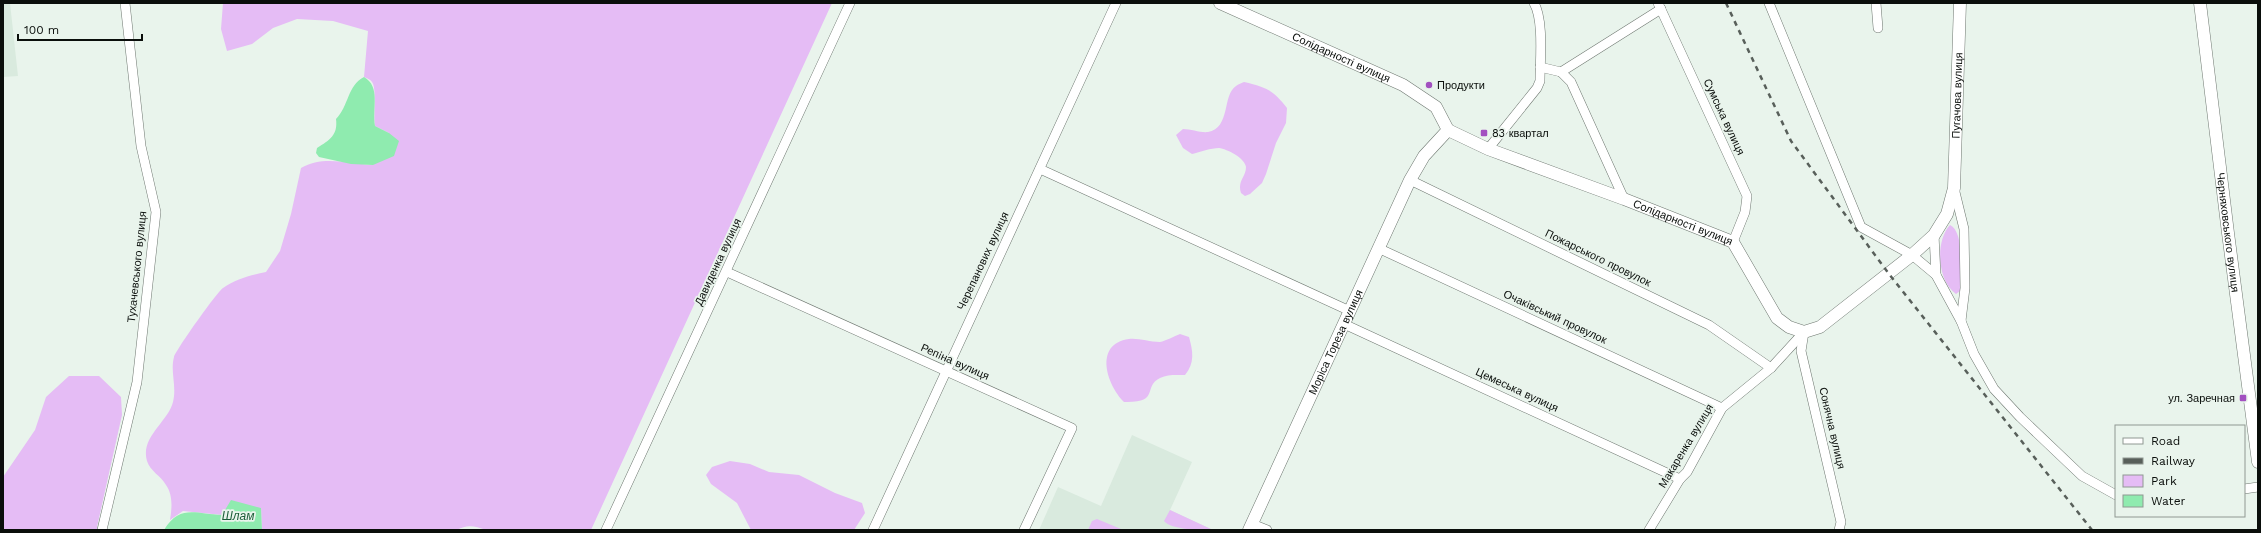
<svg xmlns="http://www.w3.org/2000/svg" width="2261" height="533" font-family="'Work Sans',sans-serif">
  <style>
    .built { fill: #d9eade }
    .green { fill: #e5bcf5 }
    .water { fill: #8febaf }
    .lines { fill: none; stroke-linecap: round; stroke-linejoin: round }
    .street-casing { stroke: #6e7770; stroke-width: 10 }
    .secondary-casing { stroke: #6e7770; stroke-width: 13 }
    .street { stroke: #fff; stroke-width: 9 }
    .secondary { stroke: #fff; stroke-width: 12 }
    .rail { stroke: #585f5a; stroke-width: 2.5; stroke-dasharray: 5 5; stroke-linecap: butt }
    .poi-dot { fill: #a250c0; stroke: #e9f4ec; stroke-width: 1.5 }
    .labels { text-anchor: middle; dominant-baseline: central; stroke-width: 3.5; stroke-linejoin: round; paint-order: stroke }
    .street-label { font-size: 11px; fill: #0a0e0b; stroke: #e9f4ec }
    .poi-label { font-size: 11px; fill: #0a0e0b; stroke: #e9f4ec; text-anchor: start }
    .water-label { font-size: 12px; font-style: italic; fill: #1c5e39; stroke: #e9f4ec }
  </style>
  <rect width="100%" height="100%" fill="#e9f4ec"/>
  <g class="built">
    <polygon points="3,3 10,3 18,76 3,77"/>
    <polygon points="1132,435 1192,462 1170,510 1213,530 1039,530 1058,487 1101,506"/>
  </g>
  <g class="green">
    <path d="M223,3H832L591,530H486C475,526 467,524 457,530H262L261,508L222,515L183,511L170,520C172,508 173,495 166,485C161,476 150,471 147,461C140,437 168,422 173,402C177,386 170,372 174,357C176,350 217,292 223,288C236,279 251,275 266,272L280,251L291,214L301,168C323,155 349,164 373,165L389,133L375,126C373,116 377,88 372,82C371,80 367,78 364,77L368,31L333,21L297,19L273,28L252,44L227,51L221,29Z"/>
    <path d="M1244,82C1266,87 1273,90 1287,108L1286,123L1276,143L1266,174L1262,183L1250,194L1245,196L1241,193C1237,181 1246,177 1246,167C1245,158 1227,149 1219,148C1211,148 1200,152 1192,154L1183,148L1176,135L1183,129C1191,129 1201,133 1208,132C1231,128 1222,95 1236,86C1238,84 1242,83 1244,82Z"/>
    <path d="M1950,225C1965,232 1961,276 1960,291L1956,294C1937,281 1935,241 1950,225Z"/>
    <path d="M1180,334L1189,337C1193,351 1195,363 1185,375C1177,375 1168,374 1160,378C1142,387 1161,403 1124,402C1107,385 1093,344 1129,339C1139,338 1149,342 1160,342C1166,341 1174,336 1180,334Z"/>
    <polygon points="69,376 99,376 121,397 122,415 97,527 98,530 3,530 3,477 35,430 46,397"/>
    <polygon points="730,461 750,464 769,472 799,475 835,493 862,503 865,513 854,530 751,530 737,503 711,484 706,475 712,467"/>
    <path d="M1170,510L1213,530C1202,530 1171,530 1164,521Z"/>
    <polygon points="1097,519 1121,529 1122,530 1088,530 1092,521"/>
  </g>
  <g class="water">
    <path d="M364,77C381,87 372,107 375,126L389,133L399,141L394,156L373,165L351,164L319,157L316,153L317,148C330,140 338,135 336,119C349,106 347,86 364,77Z"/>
    <path d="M231,500L261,508L262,530H164C180,504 195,514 222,515Z"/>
  </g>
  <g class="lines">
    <defs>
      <g id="street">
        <polyline points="1658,3 1747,196 1745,212 1733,242"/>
        <polyline points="1769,3 1861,227 1912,255 1936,275 1961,321 1974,354 1994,389 2020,417 2082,476 2116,495"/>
        <polyline points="1876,3 1878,28"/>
        <polyline points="1540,67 1561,72 1571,82 1624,199"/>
        <polyline points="1561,72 1661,9"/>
        <path d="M1488,149L1537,88L1540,81C1540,61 1544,20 1534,3"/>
        <polyline points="1040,169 1350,311"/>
        <polyline points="1410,180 1709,325 1771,368"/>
        <polyline points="1954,188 1964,229 1965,288 1961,321"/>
        <polyline points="1934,235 1936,275"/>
        <polyline points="1378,248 1722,408"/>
        <polyline points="727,272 1072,428 1024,530"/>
        <polyline points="1344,324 1680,479"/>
        <polyline points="1804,332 1801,351 1841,522 1839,530"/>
        <polyline points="2244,489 2258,487"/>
        <polyline points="1252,524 1267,530"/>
        <polyline points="102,530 137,382 156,212 141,146 125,3"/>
        <polyline points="606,530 850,3"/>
        <polyline points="873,530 1116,3"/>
        <polyline points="1649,530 1680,479 1687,472 1722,408 1771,368 1804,332"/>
      </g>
      <g id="secondary">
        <path id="s1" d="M1220,3L1403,85L1436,107L1448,130"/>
        <path id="s2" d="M2200,3L2228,233L2258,462"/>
        <path id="s3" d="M1249,530L1410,180L1424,156L1448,130L1488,149L1624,199L1733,242L1777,318L1789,327L1804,332L1820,327L1912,255L1934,235L1947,214L1954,188L1960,3"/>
      </g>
    </defs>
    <use href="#street" class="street-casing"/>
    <use href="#secondary" class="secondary-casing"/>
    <use href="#street" class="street"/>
    <use href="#secondary" class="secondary"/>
    <polyline class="rail" points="1726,3 1791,141 1889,274 2092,530"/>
  </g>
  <g class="poi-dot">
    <circle cx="1429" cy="85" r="4"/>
    <rect x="1480" y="129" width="8" height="8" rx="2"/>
    <rect x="2239" y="394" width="8" height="8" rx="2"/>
  </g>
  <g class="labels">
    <g class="street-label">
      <text stroke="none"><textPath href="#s1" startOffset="133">Солідарності вулиця</textPath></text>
      <text stroke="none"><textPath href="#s3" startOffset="1181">Пугачова вулиця</textPath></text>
      <text transform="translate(1724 117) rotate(65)">Сумська вулиця</text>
      <text stroke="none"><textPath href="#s3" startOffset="701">Солідарності вулиця</textPath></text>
      <text stroke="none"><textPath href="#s2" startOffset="231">Черняховського вулиця</textPath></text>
      <text transform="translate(1598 258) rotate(26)">Пожарського провулок</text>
      <text transform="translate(983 261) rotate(-65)">Черепанових вулиця</text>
      <text transform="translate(718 262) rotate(-65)">Давиденка вулиця</text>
      <text transform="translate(137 267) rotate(-84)">Тухачевського вулиця</text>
      <text transform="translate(1555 317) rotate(25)">Очакiвський провулок</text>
      <text stroke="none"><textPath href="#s3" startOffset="207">Моріса Тореза вулиця</textPath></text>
      <text transform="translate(955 362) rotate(24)">Репiна вулиця</text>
      <text transform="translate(1517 390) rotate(25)">Цемеська вулиця</text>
      <text transform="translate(1832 428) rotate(77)">Сонячна вулиця</text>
      <text transform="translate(1686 446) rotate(-59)">Макаренка вулиця</text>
    </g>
    <g class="poi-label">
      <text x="1437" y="85">Продукти</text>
      <text x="1492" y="133">83 квартал</text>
      <text x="2235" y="398" text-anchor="end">ул. Заречная</text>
    </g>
    <g class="water-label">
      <text x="238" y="516">Шлам</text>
    </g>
  </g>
  <rect width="2261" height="533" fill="none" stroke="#0a0e0b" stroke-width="8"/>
  <rect x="2115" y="425" width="130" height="92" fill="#e9f4ec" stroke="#909892"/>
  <rect x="2123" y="438" width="20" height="6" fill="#ffffff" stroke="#909892"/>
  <text x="2151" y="445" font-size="12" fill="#0a0e0b">Road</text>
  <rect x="2123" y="458" width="20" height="6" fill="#585f5a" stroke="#909892"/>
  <text x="2151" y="465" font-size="12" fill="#0a0e0b">Railway</text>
  <rect x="2123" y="475" width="20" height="12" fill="#e5bcf5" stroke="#909892"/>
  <text x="2151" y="485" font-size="12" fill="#0a0e0b">Park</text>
  <rect x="2123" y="495" width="20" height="12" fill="#8febaf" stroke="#909892"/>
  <text x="2151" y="505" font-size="12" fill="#0a0e0b">Water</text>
  <path d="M18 34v6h124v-6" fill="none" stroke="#0a0e0b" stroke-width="2"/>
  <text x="24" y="34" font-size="12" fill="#0a0e0b" stroke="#e9f4ec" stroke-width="3" paint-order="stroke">100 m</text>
</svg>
